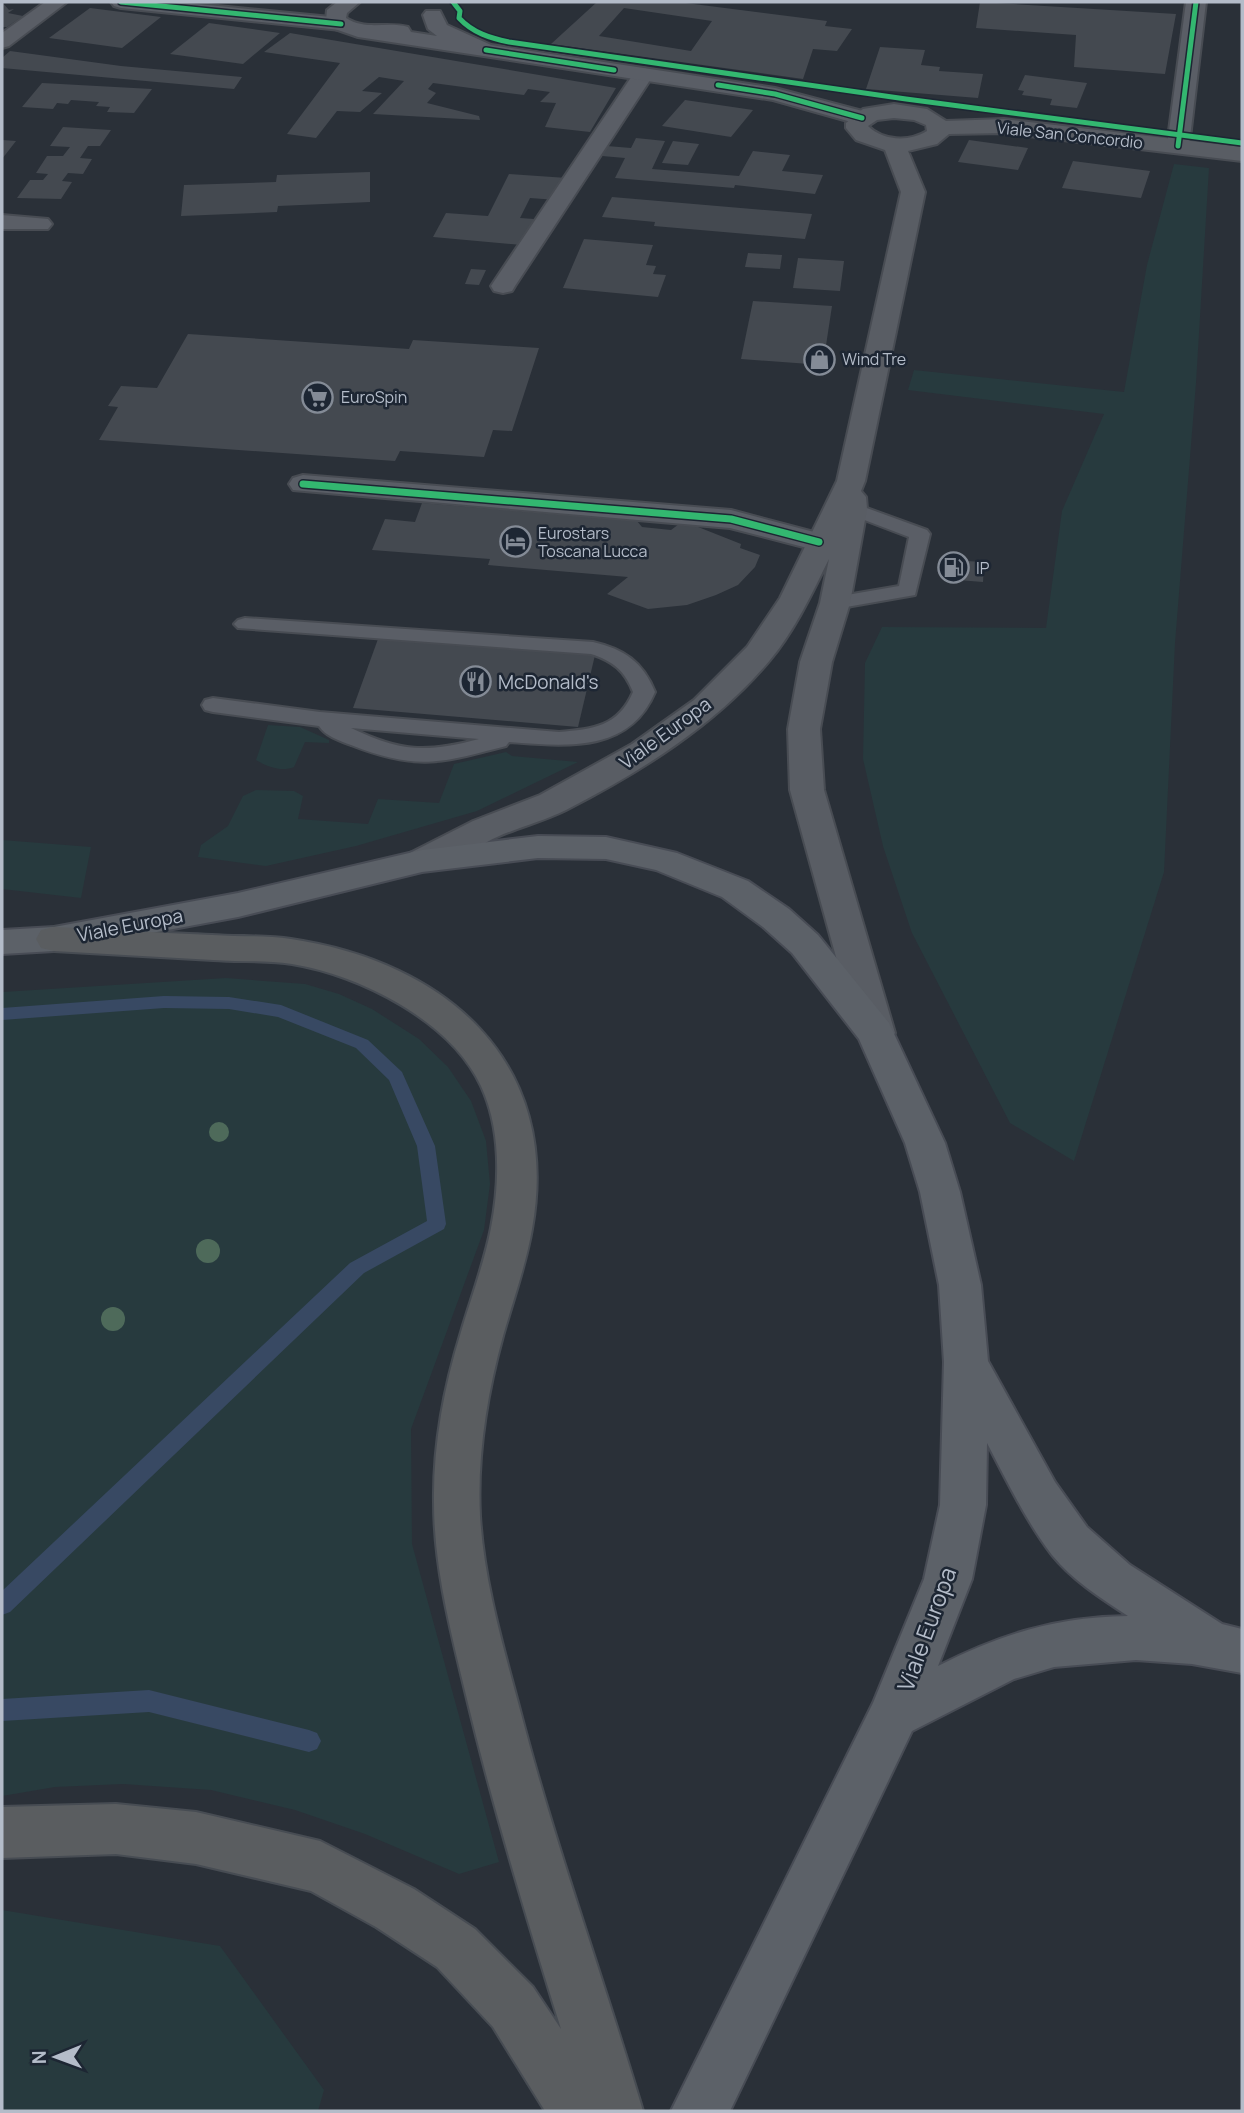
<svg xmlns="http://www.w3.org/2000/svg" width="1244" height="2113" font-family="Manrope,sans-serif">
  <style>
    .green { fill: #273a3e }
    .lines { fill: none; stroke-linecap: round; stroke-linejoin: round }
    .stream { fill: #384963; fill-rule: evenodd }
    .building { fill: #444950; fill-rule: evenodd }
    .service-casing { stroke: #484c53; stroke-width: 4 }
    .minor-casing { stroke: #484c53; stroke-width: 4 }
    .tertiary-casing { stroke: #484c53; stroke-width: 4 }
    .secondary-casing { stroke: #484c53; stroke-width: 4 }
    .primary-casing { stroke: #484c55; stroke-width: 4 }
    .motorway-casing { stroke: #474c53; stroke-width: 4 }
    .service { fill: #5a5e66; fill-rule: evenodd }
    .minor { fill: #5a5e66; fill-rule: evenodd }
    .tertiary { fill: #5a5e66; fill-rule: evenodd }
    .secondary { fill: #595d64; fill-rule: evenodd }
    .primary { fill: #5c6168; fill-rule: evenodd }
    .motorway { fill: #5a5d60; fill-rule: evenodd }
    .cycleway-far1-casing { stroke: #1d2633; stroke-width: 8 }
    .cycleway-casing { stroke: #1d2633; stroke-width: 10 }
    .cycleway-far1 { stroke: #33b770; stroke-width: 5 }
    .cycleway { stroke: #33b770; stroke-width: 7 }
    .tree { fill: #4e6a5a }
    .labels { text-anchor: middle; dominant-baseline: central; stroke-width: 5; stroke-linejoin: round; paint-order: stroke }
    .far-street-label { font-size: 16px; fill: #b4bcc9; stroke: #1d2633 }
    .far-poi-label { font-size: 16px; fill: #b4bcc9; stroke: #1d2633; text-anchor: start }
    .poi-label { font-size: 19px; fill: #b4bcc9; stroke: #1d2633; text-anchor: start }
    .street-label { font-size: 19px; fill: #b4bcc9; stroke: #1d2633 }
    .near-street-label { font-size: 23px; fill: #b4bcc9; stroke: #1d2633 }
  </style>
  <rect width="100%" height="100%" fill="#2a3038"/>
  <g class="green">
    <polygon points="1174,164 1209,168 1196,383 1175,643 1164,872 1074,1161 1010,1123 912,933 883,846 863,759 865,663 882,627 1046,628 1062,511 1104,414 908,390 914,370 1124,392 1147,265"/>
    <path d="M268,725L300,727L329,740V743L305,742L294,767C282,772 267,767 256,760Z"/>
    <polygon points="506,752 512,756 578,762 477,811 356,846 266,866 198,857 201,845 228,826 243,796 256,790 294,791 303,796 298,819 368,824 378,799 439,803 454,764"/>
    <polygon points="2,840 91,847 81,898 2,889"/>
    <polygon points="226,978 305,984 339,994 372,1009 419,1039 448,1067 471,1101 486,1141 490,1184 484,1230 411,1429 412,1544 499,1862 459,1874 365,1834 295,1810 211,1790 123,1784 55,1787 2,1796 2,992"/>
    <polygon points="2,1910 220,1946 324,2090 318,2111 2,2111"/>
  </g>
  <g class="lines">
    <g class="stream">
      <polygon points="164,996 229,997 281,1005 368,1040 402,1072 435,1146 446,1224 444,1229 364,1273 10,1612 2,1615 2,1591 350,1263 427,1221 417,1146 389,1080 356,1048 278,1017 229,1009 164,1008 2,1020 2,1008"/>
      <polygon points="149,1690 309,1730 317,1733 321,1741 317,1749 309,1752 149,1712 2,1721 2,1699"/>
    </g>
  </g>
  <g class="building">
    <polygon points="2,2 9,10 14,9 8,13 23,16 7,27 2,27"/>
    <path d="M597,2H678L827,21L825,26L852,29L837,51L813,49L803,79L551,44ZM624,8L712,21L691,51L599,36Z"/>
    <polygon points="980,2 1176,14 1165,74 1074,67 1076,35 976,28"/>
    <polygon points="90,8 161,17 122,48 49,38"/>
    <polygon points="209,23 280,33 243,64 170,54"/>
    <polygon points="290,33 468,63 616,88 590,132 545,127 556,103 540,102 550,92 528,89 524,95 433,83 428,89 436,93 427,103 479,116 480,120 373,114 404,81 379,77 362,91 382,93 360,112 337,111 316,138 287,134 340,63 264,52"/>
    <polygon points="880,47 925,50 921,65 940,67 939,71 983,74 978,98 866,89"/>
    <polygon points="10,51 121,66 242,77 234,89 2,68 2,58"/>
    <polygon points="1025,75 1087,83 1077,108 1050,105 1052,99 1022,95 1024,91 1018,90"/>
    <polygon points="42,83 152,89 134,113 107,112 110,107 96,106 99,102 71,100 68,104 57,103 53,109 22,107"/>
    <polygon points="685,100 753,110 731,137 662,126"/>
    <polygon points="63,127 111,130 100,146 88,146 80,158 92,159 83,174 68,173 62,181 72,182 61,199 17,198 30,180 43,180 48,174 36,173 47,156 63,156 70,147 50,146"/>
    <polygon points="636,138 665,141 652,169 739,176 753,151 790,155 782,171 823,175 815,194 735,185 734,188 615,178 625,158 602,156 607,146 631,148"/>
    <polygon points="2,140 16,141 2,159"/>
    <polygon points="969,140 1028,148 1018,170 958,162"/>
    <polygon points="673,141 699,144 688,165 662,163"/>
    <polygon points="1073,161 1150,171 1141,198 1062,188"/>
    <polygon points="370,172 370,202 278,206 277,212 181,216 184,185 276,182 277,175"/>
    <polygon points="509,174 567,178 557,200 530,198 520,218 534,219 522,245 433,237 446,213 488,216"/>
    <polygon points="612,197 812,214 805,239 654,226 655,222 602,217"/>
    <polygon points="584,239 653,245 646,265 656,266 653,274 666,275 658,297 563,288"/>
    <polygon points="748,253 782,255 780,269 745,267"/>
    <polygon points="798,258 844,261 840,291 793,288"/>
    <polygon points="471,269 486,270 479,285 465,284"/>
    <polygon points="753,301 832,306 823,365 741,359"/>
    <polygon points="188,334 409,349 413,340 539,348 512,431 493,430 484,457 400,451 395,461 99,440 118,407 108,406 121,386 157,388"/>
    <polygon points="422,503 637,521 642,527 671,530 683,521 741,544 740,548 760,555 755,567 738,585 716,595 687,605 648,609 607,594 628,577 488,565 490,559 372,550 385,519 415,522"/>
    <polygon points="947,560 984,562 983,582 945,579"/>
    <polygon points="378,639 595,655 578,727 353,708"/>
  </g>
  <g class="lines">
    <defs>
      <g id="service">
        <polygon points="853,503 927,530 930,534 915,595 835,609 828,607 825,603 828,599 835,597 899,586 909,537 846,513 843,509 846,505"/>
        <path d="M245,618L593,642C624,649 643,662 655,692C629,754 565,746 509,742L506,746C441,763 417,771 351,745C340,741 325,736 319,726L213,712L205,710L202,705L205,700L213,698L320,712L559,732C593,729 618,727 633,692C625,671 613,661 591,654L238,628L234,624L238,620ZM351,728L479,739C426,753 401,752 351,728Z"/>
      </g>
      <g id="minor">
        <polygon points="45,2 67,2 9,46 2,48 2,33"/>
        <polygon points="111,2 178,2 341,18 348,20 351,24 348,28 341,30 121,8 114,6"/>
        <polygon points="1186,2 1206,2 1189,146 1186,151 1170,151 1167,146"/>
        <polygon points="643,68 650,70 654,74 515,286 512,291 503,293 494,291 491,286 636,70"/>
        <polygon points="2,215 48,219 52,224 48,229 2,229"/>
        <polygon points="303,475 731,510 829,536 834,542 829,548 819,551 730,528 293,490 289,484 293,478"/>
      </g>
      <path id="tertiary" d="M337,2H360L347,13L346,18C366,31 387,21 408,27L411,32L437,36L428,29L423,15L426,11H440L447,25L491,45L775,88L870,113L873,118L870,123L862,125L773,100L358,37L335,29L326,20L327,10Z"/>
      <path id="secondary" d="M894,104L927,109L946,121L1004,119L1242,147V161L1004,133L949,134L937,144L908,151L925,192L865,481L861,491L866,497L867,509L850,603L832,662L820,729L824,790L895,1033L889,1043L876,1047L863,1043L857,1033L790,790L788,729L800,662L820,603L829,559C812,593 795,630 770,660C716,725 640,772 566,810C544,821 519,827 497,837C470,849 439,877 410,869L404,861L410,853L473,821L540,795L632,744L694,700L747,647L780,598L837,481L901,192L885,150L856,140L846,128V123L863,109ZM894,118L914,120L926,125L927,131C909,142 883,141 868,126L877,120Z"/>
      <path id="primary" d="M538,836L606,837L677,853L748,881L789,909L818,935L889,1023L945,1143L960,1192L981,1285L988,1361L1055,1482L1087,1527L1130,1565L1222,1624L1242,1629V1673L1192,1664L1136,1660L1054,1667L1014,1679L912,1731L730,2111H671L873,1703L924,1579L940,1505L944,1362L939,1285L920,1192L905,1143L859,1039L792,953L763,927L722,897L656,870L606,859L538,858L422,872L238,917L54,951L2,954V930L54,927L238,893L422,850ZM987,1443C1007,1481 1026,1521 1052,1555C1072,1580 1102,1599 1128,1616C1056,1617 1001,1634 938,1666L972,1579L986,1505Z"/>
      <path id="motorway" d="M54,927C107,929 160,933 212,935C239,937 265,935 291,939C446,962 562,1062 532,1229C526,1265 513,1300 503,1336C487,1394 477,1456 480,1516C484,1582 503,1646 520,1710C555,1845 603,1977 643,2111H545L493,2027L437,1967L376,1927L311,1891L196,1864L116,1854L2,1858V1807L116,1804L196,1812L320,1841L414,1889L475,1929L533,1987L561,2029C527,1919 493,1808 466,1695C451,1632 434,1568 434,1503C433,1446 444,1387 461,1332C471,1298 484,1264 491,1228C500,1182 501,1129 481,1086C451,1021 360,975 292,964C266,960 239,962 213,960C160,957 107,954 54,951L41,948L36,939L41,930Z"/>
    </defs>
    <use href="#service" class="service-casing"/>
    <use href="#minor" class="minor-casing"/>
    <use href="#tertiary" class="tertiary-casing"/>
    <use href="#secondary" class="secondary-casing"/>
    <use href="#primary" class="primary-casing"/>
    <use href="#motorway" class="motorway-casing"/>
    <use href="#service" class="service"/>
    <use href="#minor" class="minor"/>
    <use href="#tertiary" class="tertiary"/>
    <use href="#secondary" class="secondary"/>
    <use href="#primary" class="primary"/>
    <use href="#motorway" class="motorway"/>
    <defs>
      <g id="cycleway-far1">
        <polyline points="121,2 341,24"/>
        <path d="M453,2L460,11L459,18C473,33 490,38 509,42L906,99L1242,143"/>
        <polyline points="486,50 614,70"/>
        <polyline points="718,85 775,94 862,118"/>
        <polyline points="1178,146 1196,2"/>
      </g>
      <polyline id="cycleway" points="303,484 731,519 819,542"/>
    </defs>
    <use href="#cycleway-far1" class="cycleway-far1-casing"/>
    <use href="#cycleway" class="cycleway-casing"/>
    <use href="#cycleway-far1" class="cycleway-far1"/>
    <use href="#cycleway" class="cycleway"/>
  </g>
  <g class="tree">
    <circle cx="219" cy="1132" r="10"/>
    <circle cx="208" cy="1251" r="12"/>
    <circle cx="113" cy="1319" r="12"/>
  </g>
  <defs>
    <symbol id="shop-ring" viewBox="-11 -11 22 22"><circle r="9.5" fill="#1d2633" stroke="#848b96" stroke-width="1.5"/><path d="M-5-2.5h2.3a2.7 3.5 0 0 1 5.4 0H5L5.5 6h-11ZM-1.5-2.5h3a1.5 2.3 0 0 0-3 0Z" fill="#848b96"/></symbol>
    <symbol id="supermarket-ring" viewBox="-11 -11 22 22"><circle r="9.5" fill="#1d2633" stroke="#848b96" stroke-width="1.5"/><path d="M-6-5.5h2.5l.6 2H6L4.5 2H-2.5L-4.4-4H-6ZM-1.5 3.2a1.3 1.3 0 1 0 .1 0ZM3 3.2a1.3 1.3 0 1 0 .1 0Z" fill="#848b96"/></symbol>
    <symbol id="hotel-ring" viewBox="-11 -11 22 22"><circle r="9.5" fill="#1d2633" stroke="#848b96" stroke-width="1.5"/><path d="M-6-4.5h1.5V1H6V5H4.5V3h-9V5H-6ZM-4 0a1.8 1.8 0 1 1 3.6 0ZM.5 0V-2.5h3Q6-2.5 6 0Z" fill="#848b96"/></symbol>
    <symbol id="fuel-ring" viewBox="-11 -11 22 22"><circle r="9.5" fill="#1d2633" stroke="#848b96" stroke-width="1.5"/><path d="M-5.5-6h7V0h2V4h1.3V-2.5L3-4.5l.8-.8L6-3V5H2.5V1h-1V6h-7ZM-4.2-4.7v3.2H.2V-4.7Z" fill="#848b96"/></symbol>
    <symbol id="restaurant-ring" viewBox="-11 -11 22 22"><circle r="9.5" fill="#1d2633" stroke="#848b96" stroke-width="1.5"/><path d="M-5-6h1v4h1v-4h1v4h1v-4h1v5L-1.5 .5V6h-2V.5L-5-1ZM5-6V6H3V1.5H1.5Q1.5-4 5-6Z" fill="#848b96"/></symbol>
  </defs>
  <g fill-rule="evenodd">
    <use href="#shop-ring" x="802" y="342" width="35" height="35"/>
    <use href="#supermarket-ring" x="300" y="380" width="35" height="35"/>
    <use href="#hotel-ring" x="498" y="524" width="35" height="35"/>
    <use href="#fuel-ring" x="936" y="550" width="35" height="35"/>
    <use href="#restaurant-ring" x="458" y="664" width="35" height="35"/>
  </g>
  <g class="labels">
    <g class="far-street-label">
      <text transform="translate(1070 135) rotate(6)">Viale San Concordio</text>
    </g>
    <g class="far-poi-label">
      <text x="842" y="359">Wind Tre</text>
      <text x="341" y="397">EuroSpin</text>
      <text x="538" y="533">Eurostars<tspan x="538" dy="18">Toscana Lucca</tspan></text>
      <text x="976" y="568">IP</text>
    </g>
    <g class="poi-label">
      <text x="498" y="682">McDonald's</text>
    </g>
    <g class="street-label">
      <text transform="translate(665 733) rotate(-36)">Viale Europa</text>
      <text transform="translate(130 925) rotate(-11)">Viale Europa</text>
    </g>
    <g class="near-street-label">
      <text transform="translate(926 1629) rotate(-70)">Viale Europa</text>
    </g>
  </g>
  <rect width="1244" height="2113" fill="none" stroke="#b4bcc9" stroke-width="7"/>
  <g transform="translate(56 2057) rotate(269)" stroke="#1d2633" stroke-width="5" paint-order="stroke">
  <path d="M0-5L12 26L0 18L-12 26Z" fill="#b4bcc9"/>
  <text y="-10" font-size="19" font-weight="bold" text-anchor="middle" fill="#b4bcc9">N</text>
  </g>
</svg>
